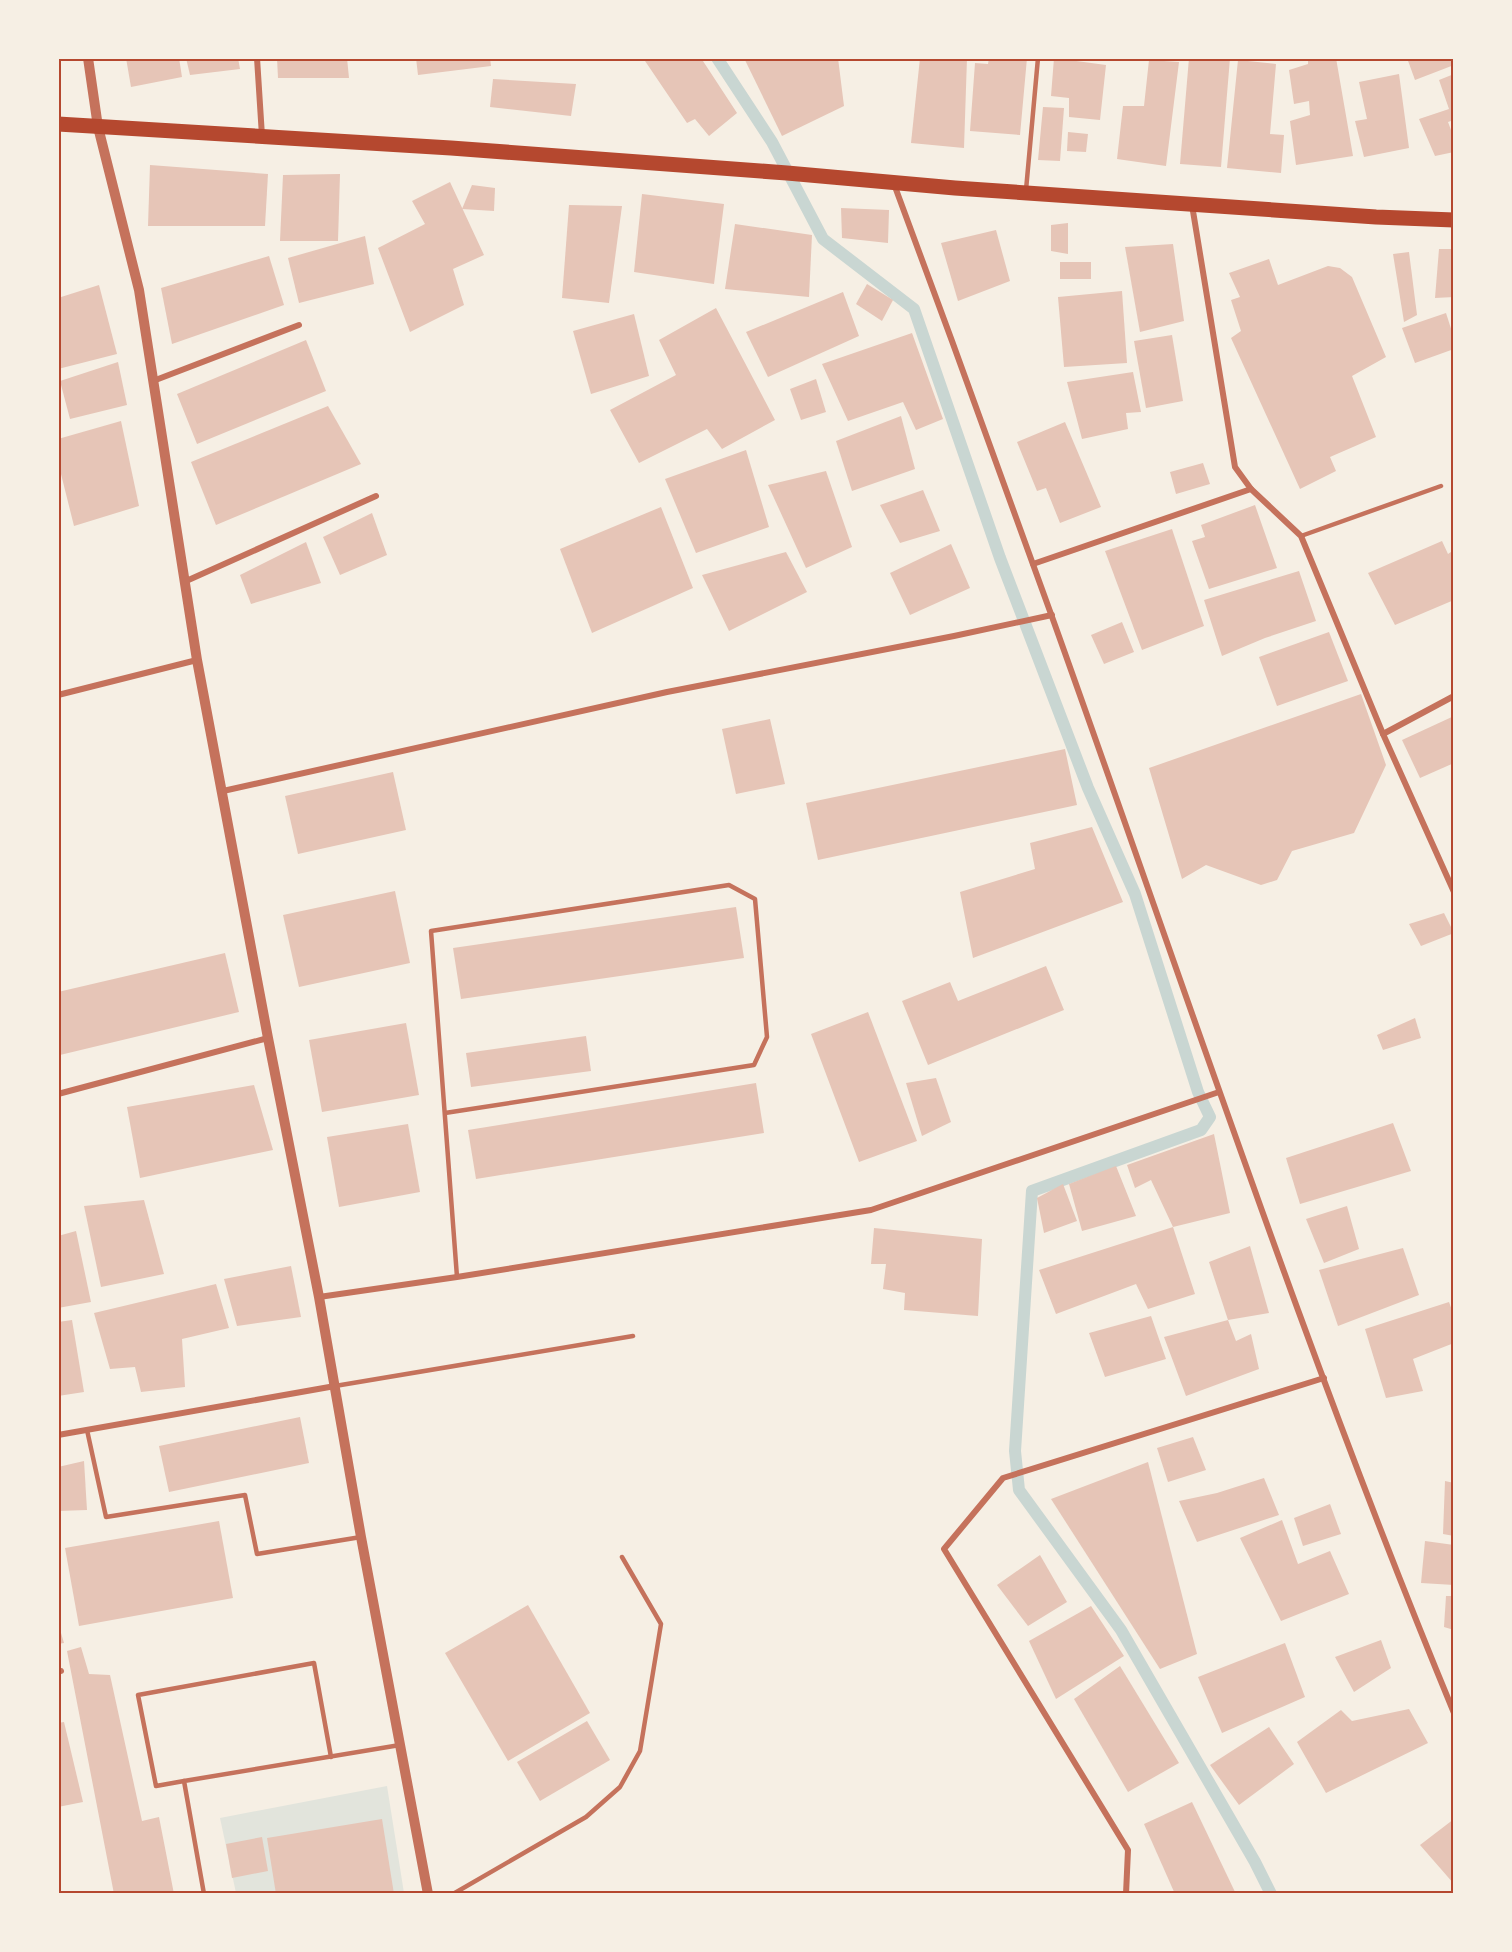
<svg xmlns="http://www.w3.org/2000/svg" width="1512" height="1952" font-family="'DejaVu Sans',sans-serif">
  <style>
    .green { fill: #e2e4dc }
    .lines { fill: none; stroke-linecap: round; stroke-linejoin: round }
    .stream { stroke: #c9d6d2; stroke-width: 12 }
    .building { fill: #e6c5b7 }
    .service { stroke: #c5725c; stroke-width: 4.5 }
    .minor { stroke: #c5725c; stroke-width: 6 }
    .tertiary { stroke: #c5725c; stroke-width: 10 }
    .primary { stroke: #b5482f; stroke-width: 15 }
    .neatline { fill: none; stroke: #b5482f; stroke-width: 2 }
  </style>
  <rect width="100%" height="100%" fill="#f6efe4"/>
  <polygon class="green" points="387,1786 404,1893 236,1893 220,1818"/>
  <g class="lines">
    <polyline class="stream" points="717,58 772,142 823,239 914,309 1000,558 1088,788 1135,894 1198,1092 1210,1117 1201,1130 1032,1191 1015,1451 1019,1490 1121,1630 1255,1862 1271,1894"/>
  </g>
  <g class="building">
    <polygon points="126,58 179,58 182,77 131,87"/>
    <polygon points="186,58 238,58 240,69 190,75"/>
    <polygon points="277,58 347,58 349,78 278,78"/>
    <polygon points="416,58 490,58 491,66 418,75"/>
    <polygon points="643,58 701,58 737,113 709,136 695,119 687,123"/>
    <polygon points="744,58 838,58 844,106 782,136"/>
    <polygon points="920,58 967,58 964,148 911,143"/>
    <polygon points="989,58 1027,58 1020,135 970,131 975,63 988,64"/>
    <polygon points="1054,58 1106,65 1100,120 1069,117 1069,98 1051,96"/>
    <polygon points="1189,58 1230,58 1221,167 1180,164"/>
    <polygon points="1308,58 1336,58 1353,156 1296,165 1290,121 1310,115 1309,101 1294,104 1289,70 1308,64"/>
    <polygon points="1407,58 1454,58 1454,65 1415,80"/>
    <polygon points="1149,60 1179,62 1166,166 1117,159 1123,106 1144,106"/>
    <polygon points="1238,60 1276,64 1270,134 1284,135 1281,173 1227,168"/>
    <polygon points="1399,74 1409,148 1364,157 1355,121 1367,119 1359,82"/>
    <polygon points="1454,74 1454,120 1448,122 1454,138 1454,152 1435,156 1419,119 1449,109 1439,80"/>
    <polygon points="493,79 576,84 571,116 490,107"/>
    <polygon points="1043,107 1064,108 1060,161 1038,160"/>
    <polygon points="1068,132 1088,134 1086,152 1067,151"/>
    <polygon points="150,165 268,174 265,226 148,226"/>
    <polygon points="340,174 338,241 280,241 283,175"/>
    <polygon points="450,182 484,255 453,269 464,305 410,332 378,248 425,224 412,201"/>
    <polygon points="472,185 495,188 494,211 462,209"/>
    <polygon points="642,194 724,204 714,284 634,272"/>
    <polygon points="569,205 622,206 609,303 562,298"/>
    <polygon points="841,208 889,210 888,243 842,238"/>
    <polygon points="1068,223 1068,254 1051,251 1051,225"/>
    <polygon points="735,224 812,235 809,297 725,289"/>
    <polygon points="996,230 1010,281 958,301 941,243"/>
    <polygon points="365,236 374,284 299,303 288,258"/>
    <polygon points="1173,244 1184,321 1140,332 1125,247"/>
    <polygon points="1439,249 1454,249 1454,297 1435,298"/>
    <polygon points="1409,252 1417,315 1404,322 1393,254"/>
    <polygon points="269,256 284,305 172,344 161,288"/>
    <polygon points="1269,259 1278,285 1328,266 1340,268 1352,277 1386,357 1352,376 1376,437 1330,457 1336,471 1300,489 1231,338 1241,331 1231,300 1240,297 1229,273"/>
    <rect x="1060" y="262" width="31" height="17"/>
    <polygon points="867,284 893,300 882,321 856,304"/>
    <polygon points="99,285 117,354 58,369 58,298"/>
    <polygon points="1122,291 1127,363 1064,367 1058,297"/>
    <polygon points="843,292 859,336 768,377 746,332"/>
    <polygon points="716,308 775,420 722,449 707,429 639,463 610,410 676,375 659,340"/>
    <polygon points="1446,313 1454,338 1454,349 1415,363 1402,328"/>
    <polygon points="634,314 649,376 591,394 573,331"/>
    <polygon points="912,333 943,419 916,430 903,402 848,421 822,364"/>
    <polygon points="1172,335 1183,401 1146,408 1134,341"/>
    <polygon points="306,340 326,391 197,444 177,394"/>
    <polygon points="118,362 127,405 70,419 60,381"/>
    <polygon points="1133,372 1141,412 1126,413 1128,429 1082,439 1067,382"/>
    <polygon points="816,379 826,412 801,420 790,389"/>
    <polygon points="328,406 361,464 216,525 191,462"/>
    <polygon points="901,416 915,469 852,491 836,441"/>
    <polygon points="121,421 139,506 74,526 58,462 58,439"/>
    <polygon points="1065,422 1101,507 1060,523 1046,488 1037,491 1017,442"/>
    <polygon points="746,450 769,527 696,553 665,479"/>
    <polygon points="1203,463 1210,484 1176,494 1170,472"/>
    <polygon points="826,471 852,547 806,568 768,485"/>
    <polygon points="923,490 940,531 900,543 880,505"/>
    <polygon points="1255,505 1277,568 1209,589 1192,541 1205,537 1201,525"/>
    <polygon points="661,507 693,588 592,633 560,549"/>
    <polygon points="372,513 387,555 340,575 323,537"/>
    <polygon points="1172,529 1204,626 1142,650 1105,551"/>
    <polygon points="1442,541 1448,554 1454,550 1454,600 1395,625 1368,573"/>
    <polygon points="306,542 321,583 251,604 240,575"/>
    <polygon points="951,544 970,588 910,615 890,573"/>
    <polygon points="786,552 807,592 729,631 702,575"/>
    <polygon points="1299,571 1316,621 1265,638 1222,656 1204,600"/>
    <polygon points="1122,622 1134,652 1104,664 1091,635"/>
    <polygon points="1329,632 1348,681 1277,706 1259,657"/>
    <polygon points="1361,694 1386,765 1354,833 1292,851 1277,880 1261,885 1206,865 1182,879 1149,768"/>
    <polygon points="1454,716 1454,763 1420,778 1402,740"/>
    <polygon points="770,719 785,784 736,794 722,729"/>
    <polygon points="1065,749 1077,805 818,860 806,803"/>
    <polygon points="393,772 406,830 298,854 285,796"/>
    <polygon points="1092,827 1123,902 973,958 960,892 1035,869 1030,843"/>
    <polygon points="395,891 410,963 299,987 283,915"/>
    <polygon points="736,907 744,958 461,999 453,948"/>
    <polygon points="1444,913 1454,933 1421,946 1409,924"/>
    <polygon points="225,953 239,1012 60,1055 58,992"/>
    <polygon points="1046,966 1064,1010 928,1065 902,1001 950,982 958,1001"/>
    <polygon points="868,1012 917,1141 859,1162 811,1034"/>
    <polygon points="1415,1018 1421,1038 1383,1050 1377,1035"/>
    <polygon points="406,1023 419,1095 322,1112 309,1040"/>
    <polygon points="586,1036 591,1071 471,1087 466,1053"/>
    <polygon points="936,1078 951,1122 922,1136 906,1083"/>
    <polygon points="756,1083 764,1133 476,1179 468,1130"/>
    <polygon points="254,1085 273,1150 140,1178 127,1107"/>
    <polygon points="1393,1123 1411,1171 1300,1204 1286,1158"/>
    <polygon points="408,1124 420,1192 339,1207 327,1137"/>
    <polygon points="1214,1134 1230,1213 1173,1227 1151,1180 1135,1188 1127,1165"/>
    <polygon points="1116,1166 1136,1216 1082,1231 1069,1184"/>
    <polygon points="1063,1184 1077,1221 1044,1233 1037,1198"/>
    <polygon points="144,1200 164,1274 101,1287 84,1206"/>
    <polygon points="1347,1206 1359,1249 1324,1263 1306,1219"/>
    <polygon points="1173,1227 1195,1294 1148,1309 1136,1284 1056,1314 1039,1270"/>
    <polygon points="874,1228 982,1239 978,1316 904,1310 905,1293 883,1289 886,1264 871,1264"/>
    <polygon points="76,1231 91,1302 58,1308 58,1236"/>
    <polygon points="1250,1246 1269,1313 1228,1320 1209,1262"/>
    <polygon points="1403,1248 1419,1295 1338,1326 1319,1270"/>
    <polygon points="291,1266 301,1317 237,1326 224,1279"/>
    <polygon points="216,1284 229,1328 182,1339 185,1387 141,1392 135,1367 110,1369 94,1313"/>
    <polygon points="1449,1302 1454,1316 1454,1343 1413,1359 1423,1391 1386,1398 1365,1329"/>
    <polygon points="1151,1316 1166,1359 1105,1377 1089,1333"/>
    <polygon points="72,1320 84,1392 58,1396 58,1322"/>
    <polygon points="1228,1320 1236,1341 1251,1334 1259,1369 1186,1396 1164,1337"/>
    <polygon points="300,1417 309,1463 169,1492 159,1446"/>
    <polygon points="1193,1437 1206,1470 1168,1482 1157,1448"/>
    <polygon points="84,1461 87,1510 58,1511 58,1467"/>
    <polygon points="1148,1462 1197,1654 1160,1669 1051,1499"/>
    <polygon points="1264,1478 1279,1515 1197,1542 1179,1501 1217,1493"/>
    <polygon points="1445,1481 1454,1483 1454,1536 1443,1534"/>
    <polygon points="1330,1504 1341,1534 1303,1546 1294,1518"/>
    <polygon points="1282,1520 1298,1564 1330,1551 1349,1594 1281,1621 1240,1538"/>
    <polygon points="219,1521 233,1598 79,1626 65,1548"/>
    <polygon points="1425,1541 1454,1545 1454,1585 1421,1583"/>
    <polygon points="1040,1555 1067,1602 1028,1626 997,1585"/>
    <polygon points="1446,1596 1454,1596 1454,1630 1444,1627"/>
    <polygon points="528,1605 590,1713 508,1761 445,1653"/>
    <polygon points="1091,1606 1124,1656 1056,1699 1029,1641"/>
    <polygon points="58,1623 64,1643 58,1644"/>
    <polygon points="1381,1640 1391,1668 1354,1692 1335,1657"/>
    <polygon points="1285,1643 1305,1697 1222,1733 1198,1677"/>
    <polygon points="81,1647 89,1674 110,1675 142,1821 159,1817 174,1894 114,1894 67,1651"/>
    <polygon points="1120,1666 1179,1763 1128,1792 1074,1699"/>
    <polygon points="1409,1709 1428,1743 1326,1793 1297,1742 1341,1710 1352,1721"/>
    <polygon points="587,1721 610,1760 540,1801 517,1762"/>
    <polygon points="64,1722 83,1802 58,1807 58,1723"/>
    <polygon points="1269,1727 1294,1764 1239,1805 1210,1765"/>
    <polygon points="1192,1802 1236,1894 1175,1894 1144,1824"/>
    <polygon points="382,1819 394,1894 276,1894 267,1838"/>
    <polygon points="1454,1819 1454,1884 1420,1845"/>
    <polygon points="262,1837 268,1871 232,1878 226,1844"/>
  </g>
  <g class="lines">
    <g class="service">
      <polyline points="1026,190 1038,58"/>
      <polyline points="1301,536 1441,486"/>
      <polyline points="445,1113 754,1065 767,1037 755,899 729,885 431,931 457,1277"/>
      <polyline points="335,1386 633,1336"/>
      <polyline points="87,1430 106,1517 245,1495 257,1554 361,1537"/>
      <polyline points="184,1781 156,1786 138,1695 314,1663 331,1757"/>
      <polyline points="204,1894 184,1781 400,1745"/>
      <polyline points="453,1894 586,1817 620,1787 640,1751 661,1624 622,1557"/>
    </g>
    <g class="minor">
      <polyline points="257,58 262,136"/>
      <path d="M894,184C947,327 1000,471 1051,614C1183,982 1305,1353 1454,1713"/>
      <polyline points="1192,205 1235,467 1251,489"/>
      <polyline points="153,381 299,325"/>
      <polyline points="1033,564 1251,489 1301,536 1383,734 1454,892"/>
      <polyline points="184,582 376,496"/>
      <polyline points="58,695 197,660"/>
      <polyline points="1383,734 1454,696"/>
      <polyline points="223,791 667,692 954,636 1052,615"/>
      <polyline points="58,1094 268,1038"/>
      <polyline points="319,1297 457,1277 871,1210 1219,1092"/>
      <polyline points="58,1435 335,1386"/>
      <polyline points="58,1672 61,1671"/>
      <polyline points="1126,1894 1128,1850 944,1549 1003,1478 1324,1378"/>
    </g>
    <polyline class="tertiary" points="88,58 98,127 139,290 197,660 268,1038 319,1297 361,1537 428,1894"/>
    <polyline class="primary" points="58,124 451,148 787,173 955,188 1376,217 1454,220"/>
  </g>
  <rect width="1512" height="1952" fill="none" stroke="#f6efe4" stroke-width="120"/>
  <rect x="60" y="60" width="1392" height="1832" class="neatline"/>
</svg>
